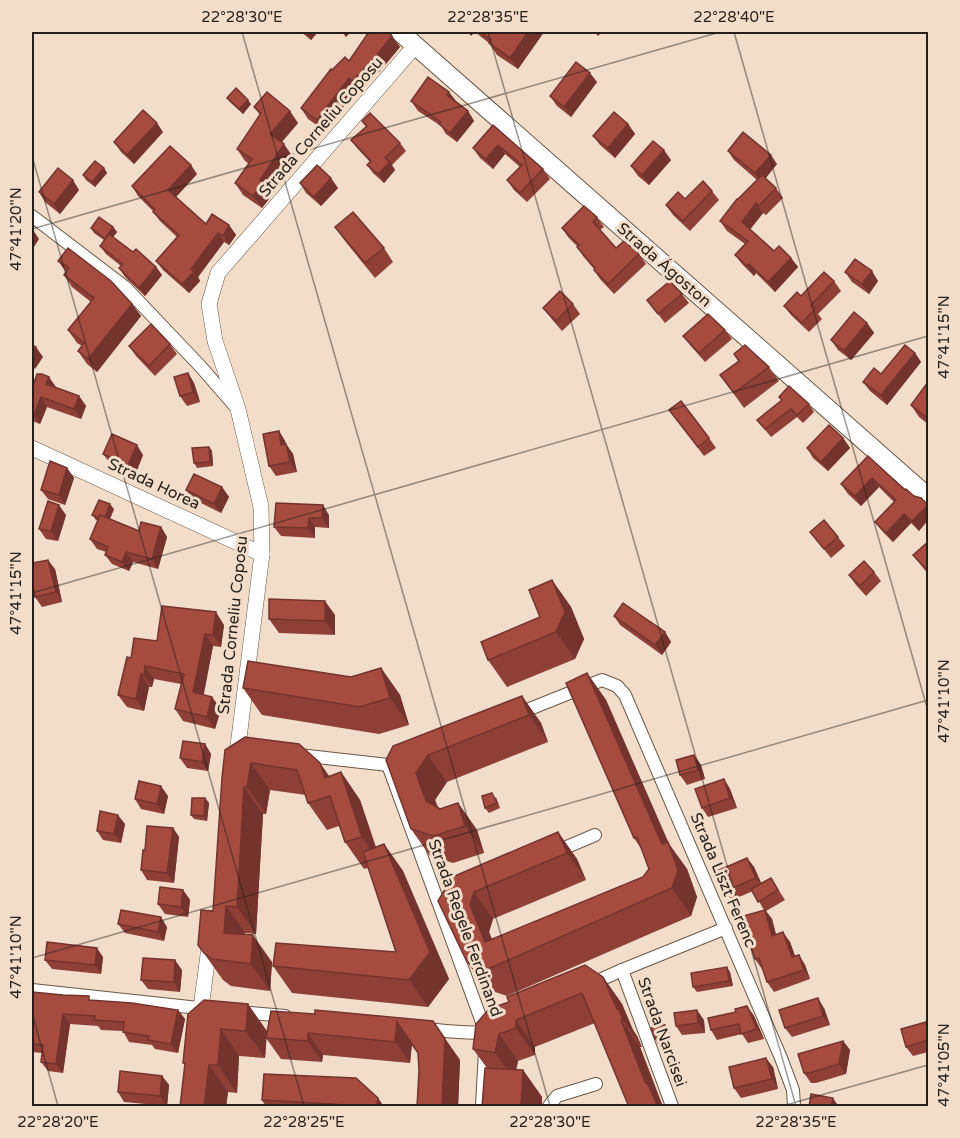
<svg xmlns="http://www.w3.org/2000/svg" width="960" height="1138" font-family="'Varela Round',sans-serif">
  <style>
    .lines { fill: none; stroke-linecap: round; stroke-linejoin: round }
    .minor-casing { stroke: #695847; stroke-width: 14 }
    .tertiary-casing { stroke: #695847; stroke-width: 16 }
    .secondary-casing { stroke: #695847; stroke-width: 20 }
    .minor { stroke: #fff; stroke-width: 12 }
    .tertiary { stroke: #fff; stroke-width: 15 }
    .secondary { stroke: #fff; stroke-width: 18 }
    .wall { fill: #8e4037 }
    .shaded-wall { fill: #74342d }
    .building { fill: #a54b40; stroke: #74342d; stroke-width: 1.5 }
    .ticks { fill: none; stroke: #261e18; stroke-width: 1.5; stroke-opacity: 0.45 }
    .labels { text-anchor: middle; dominant-baseline: central; stroke-width: 6; stroke-linejoin: round; paint-order: stroke }
    .street-label { font-size: 16px; fill: #261e18; stroke: #f1ddca }
    .neatline { fill: none; stroke: #261e18; stroke-width: 2 }
    .ticks-label { font-size: 15px; text-anchor: middle; fill: #261e18 }
  </style>
  <rect width="100%" height="100%" fill="#f1ddca"/>
  <g class="lines">
    <defs>
      <g id="minor">
        <polyline points="32,216 125,287 201,367 234,405"/>
        <polyline points="517,714 602,680 617,686 625,695 781,1058 793,1090 794,1106"/>
        <polyline points="299,755 388,765 403,759"/>
        <polyline points="388,765 486,1033"/>
        <polyline points="555,852 595,835"/>
        <polyline points="622,970 672,1106"/>
        <polyline points="591,984 622,970 726,928"/>
        <polyline points="32,990 208,1009"/>
        <polyline points="240,1012 285,1016"/>
        <path d="M425,1029C441,1030 478,1036 491,1030"/>
        <polyline points="482,1106 485,1051"/>
        <polyline points="549,1106 557,1096 596,1084"/>
      </g>
      <g id="tertiary">
        <polyline points="32,448 262,554"/>
        <polyline points="236,762 262,554 261,507 238,409 215,341 209,304 218,273 415,46"/>
        <polyline points="199,1023 210,940"/>
      </g>
      <polyline id="secondary" points="400,32 928,497"/>
    </defs>
    <use href="#minor" class="minor-casing"/>
    <use href="#tertiary" class="tertiary-casing"/>
    <use href="#secondary" class="secondary-casing"/>
    <use href="#minor" class="minor"/>
    <use href="#tertiary" class="tertiary"/>
    <use href="#secondary" class="secondary"/>
  </g>
  <g class="wall">
    <polygon points="301,32 318,32 311,40"/>
    <polygon points="362,32 388,32 400,47 380,71 359,92 357,89 325,131 308,119 301,108 332,70 349,61 367,35"/>
    <polygon points="475,32 544,32 518,69 497,55 489,43"/>
    <polygon points="597,82 571,117 557,106 550,96"/>
    <polygon points="227,98 251,104 243,114 230,102"/>
    <polygon points="411,101 456,101 468,111 474,121 457,142 446,134 441,126 418,111"/>
    <polygon points="254,107 298,123 282,142 292,156 269,191 272,195 262,208 243,195 235,183 249,164 245,161 237,149 260,115"/>
    <polygon points="362,121 400,143 406,151 392,165 395,170 384,183 373,173 367,165 370,162 357,148 351,140 366,127"/>
    <polygon points="628,124 635,134 615,158 600,145 593,136"/>
    <polygon points="493,125 543,169 550,179 527,202 514,190 507,180 520,167 505,154 493,169 480,158 473,148"/>
    <polygon points="163,132 134,164 121,152 114,142"/>
    <polygon points="728,151 777,164 765,178 776,188 783,198 766,215 763,213 750,229 774,251 791,258 798,267 775,292 756,273 754,276 742,264 735,255 745,244 727,231 720,221 738,199 757,180 734,160"/>
    <polygon points="671,160 649,185 638,176 631,166"/>
    <polygon points="104,168 107,173 95,187 86,180 83,175"/>
    <polygon points="197,174 176,197 206,224 229,225 236,235 229,245 224,242 198,277 200,281 189,293 163,270 156,261 177,237 160,221 153,212 154,212 138,196 132,186"/>
    <polygon points="300,183 338,188 321,206 306,193"/>
    <polygon points="79,190 60,214 45,202 39,192"/>
    <polygon points="712,191 719,200 690,231 673,215 666,205"/>
    <polygon points="597,217 604,227 600,230 616,248 639,254 646,264 614,294 600,279 594,270 594,269 583,256 577,246 568,237 562,228"/>
    <polygon points="113,227 117,232 113,237 133,252 156,267 162,275 145,296 125,277 119,268 121,266 106,254 100,246 104,240 94,233 91,228"/>
    <polygon points="335,227 384,248 393,262 375,278 345,241"/>
    <polygon points="58,261 132,304 141,316 97,372 87,364 78,351 82,346 77,343 68,330 91,302 72,287 64,275 66,272"/>
    <polygon points="845,272 878,281 869,294 852,282"/>
    <polygon points="834,281 841,291 818,314 822,319 809,332 791,315 784,306 801,296"/>
    <polygon points="682,294 689,303 665,323 647,300"/>
    <polygon points="573,304 580,314 562,331 550,317 543,308"/>
    <polygon points="867,323 874,333 851,360 838,350 831,340"/>
    <polygon points="725,330 732,339 705,362 690,345 683,336"/>
    <polygon points="170,344 177,354 155,376 136,356 129,346"/>
    <polygon points="915,353 921,362 887,405 870,391 863,382 881,374"/>
    <polygon points="739,362 769,367 779,381 744,408 720,375"/>
    <polygon points="188,373 194,383 200,402 187,406 180,396"/>
    <polygon points="928,382 928,424 919,417 911,405"/>
    <polygon points="56,387 55,388 79,396 86,406 81,419 47,407 40,424 32,421 32,389"/>
    <polygon points="779,397 809,404 814,412 803,423 797,417 771,437 757,420 782,401"/>
    <polygon points="669,410 709,438 716,448 704,456"/>
    <polygon points="279,431 285,441 286,444 293,454 297,472 276,476 269,466"/>
    <polygon points="843,438 850,448 828,471 813,458 807,448"/>
    <polygon points="209,447 212,451 213,466 197,468 194,463"/>
    <polygon points="103,454 143,455 135,475 110,463"/>
    <polygon points="868,456 905,490 914,496 921,498 928,506 928,520 919,531 911,523 893,542 882,531 875,522 894,502 879,487 861,506 848,494 841,484"/>
    <polygon points="67,468 74,478 65,505 48,499 41,490"/>
    <polygon points="222,487 229,497 221,513 193,499 186,490"/>
    <polygon points="276,503 329,515 329,528 315,527 315,538 281,536 274,527"/>
    <polygon points="114,509 110,519 139,531 161,527 167,537 158,569 133,562 129,571 112,564 105,555 106,552 97,549 90,539 98,521 96,520 92,515"/>
    <polygon points="66,515 58,541 46,539 39,529"/>
    <polygon points="810,532 838,537 845,546 831,558"/>
    <polygon points="928,542 928,574 913,555"/>
    <polygon points="55,569 62,602 42,607 35,597"/>
    <polygon points="874,572 881,581 866,596 856,585 849,575"/>
    <polygon points="552,580 571,607 584,639 575,659 507,687 488,660 540,617"/>
    <polygon points="335,615 335,635 279,633 269,619"/>
    <polygon points="614,616 665,632 671,642 662,655 620,625"/>
    <polygon points="224,625 221,647 213,646 203,695 221,709 215,729 183,721 175,709 181,684 154,679 152,687 149,687 144,711 127,707 118,695 131,658 157,641"/>
    <polygon points="381,668 400,695 409,725 379,734 262,715 243,688 351,677"/>
    <polygon points="587,673 606,700 669,844 687,869 697,897 691,916 507,996 486,989 467,962 438,901 558,832 577,859 586,880 493,919 489,932 492,939 643,877 649,869 642,850 634,838"/>
    <polygon points="522,696 541,723 548,742 447,782 435,800 438,807 440,809 458,803 477,830 484,853 453,863 430,856 411,829 386,760"/>
    <polygon points="205,744 211,754 208,771 187,768 180,758"/>
    <polygon points="225,750 330,776 341,772 360,800 376,847 384,844 403,871 449,979 428,1007 292,993 273,966 396,952 368,868 364,869 345,842 339,826 327,830 308,803 306,795 270,790 266,814 263,814 256,934 245,933 245,935 272,962 270,991 231,986 223,980 198,945 213,911"/>
    <polygon points="694,755 701,765 705,779 687,785 680,775"/>
    <polygon points="724,779 730,789 737,808 708,817 702,808"/>
    <polygon points="168,796 164,814 141,809 135,799"/>
    <polygon points="496,797 500,808 489,813 485,808"/>
    <polygon points="205,798 209,803 207,821 194,819 191,815"/>
    <polygon points="125,824 121,843 103,840 97,831"/>
    <polygon points="173,828 179,837 174,883 147,880 141,870 145,850"/>
    <polygon points="747,858 754,867 761,883 771,878 785,900 766,911 772,919 776,935 790,942 795,956 799,955 805,965 810,979 774,992 767,982 762,969 755,959 750,945 746,938 764,910 753,891 732,900 725,891"/>
    <polygon points="183,890 190,900 188,917 165,914 158,904"/>
    <polygon points="118,924 167,927 164,941 125,933"/>
    <polygon points="103,957 101,974 52,969 45,960"/>
    <polygon points="182,970 180,992 148,989 141,980"/>
    <polygon points="730,972 733,986 697,992 693,987"/>
    <polygon points="603,977 622,1004 633,1030 637,1036 642,1047 640,1047 663,1107 595,1023 535,1047 535,1055 518,1061 516,1070 523,1070 542,1097 487,1068 473,1049 509,1002"/>
    <polygon points="32,992 92,1001 178,1010 185,1019 178,1053 155,1049 152,1045 129,1042 123,1031 101,1030 98,1026 70,1024 63,1073 48,1071 41,1062 42,1053 32,1052"/>
    <polygon points="747,1006 754,1016 764,1039 748,1043 742,1034 717,1040 711,1030 736,1012"/>
    <polygon points="824,1008 830,1025 792,1037 785,1028"/>
    <polygon points="188,1014 267,1031 265,1058 239,1056 237,1093 228,1092 226,1107 180,1107 185,1065 183,1063"/>
    <polygon points="704,1020 705,1033 682,1035 676,1026"/>
    <polygon points="433,1021 460,1060 458,1107 417,1107 419,1071 418,1053 412,1044 410,1063 323,1055 322,1062 281,1059 266,1038"/>
    <polygon points="926,1022 928,1026 928,1052 913,1056 906,1047"/>
    <polygon points="669,1030 671,1042 658,1044 655,1039"/>
    <polygon points="843,1041 850,1050 846,1074 816,1083 811,1083 804,1073"/>
    <polygon points="773,1067 778,1089 741,1098 734,1088"/>
    <polygon points="162,1076 169,1085 167,1106 124,1102 118,1092"/>
    <polygon points="378,1098 384,1107 266,1107 262,1100"/>
  </g>
  <g class="shaded-wall">
    <polygon points="305,32 318,32 311,40"/>
    <polygon points="342,32 351,32 346,37"/>
    <polygon points="468,32 475,32 471,36"/>
    <polygon points="528,32 544,32 518,69 510,58"/>
    <polygon points="595,32 602,32 598,36"/>
    <polygon points="392,36 400,47 380,71 373,60"/>
    <polygon points="590,73 597,82 571,117 564,107"/>
    <polygon points="349,78 357,89 325,131 317,120"/>
    <polygon points="449,92 456,101 454,105 447,95"/>
    <polygon points="248,100 251,104 243,114 239,109"/>
    <polygon points="290,111 298,123 278,146 270,134"/>
    <polygon points="468,111 474,121 457,142 450,133"/>
    <polygon points="157,123 163,132 134,164 127,155"/>
    <polygon points="628,124 635,134 615,158 608,148"/>
    <polygon points="284,144 292,156 269,191 272,195 262,208 253,196 260,180"/>
    <polygon points="498,145 505,154 493,169 486,159"/>
    <polygon points="664,150 671,160 649,185 642,175"/>
    <polygon points="771,155 777,164 762,183 755,173"/>
    <polygon points="390,162 395,170 384,183 378,174"/>
    <polygon points="191,165 197,174 174,199 168,190"/>
    <polygon points="104,168 107,173 95,187 92,182"/>
    <polygon points="331,178 338,188 321,206 314,197"/>
    <polygon points="73,180 79,190 60,214 54,204"/>
    <polygon points="756,203 763,213 749,231 742,222"/>
    <polygon points="229,225 236,235 229,245 223,236"/>
    <polygon points="113,227 117,232 109,243 105,239"/>
    <polygon points="33,230 39,239 32,250 32,232"/>
    <polygon points="218,233 224,242 198,277 200,281 189,293 182,284 191,269"/>
    <polygon points="791,258 798,267 775,292 768,282"/>
    <polygon points="749,264 756,273 754,276 747,266"/>
    <polygon points="156,267 162,275 145,296 139,288"/>
    <polygon points="872,271 878,281 869,294 862,284"/>
    <polygon points="132,304 141,316 97,372 88,359"/>
    <polygon points="867,323 874,333 851,360 844,351"/>
    <polygon points="36,347 43,357 35,369 32,364 32,355"/>
    <polygon points="915,353 921,362 887,405 881,395"/>
    <polygon points="188,373 194,383 200,402 193,392"/>
    <polygon points="49,377 56,387 53,394 46,384"/>
    <polygon points="79,396 86,406 81,419 74,409"/>
    <polygon points="41,397 47,407 40,424 34,415"/>
    <polygon points="279,431 285,441 288,455 281,445"/>
    <polygon points="843,438 850,448 828,471 821,462"/>
    <polygon points="286,444 293,454 297,472 290,462"/>
    <polygon points="137,445 143,455 135,475 128,465"/>
    <polygon points="209,447 212,451 213,466 210,462"/>
    <polygon points="67,468 74,478 65,505 59,495"/>
    <polygon points="872,478 879,487 861,506 855,496"/>
    <polygon points="222,487 229,497 221,513 214,504"/>
    <polygon points="110,504 114,509 107,525 104,520"/>
    <polygon points="59,505 66,515 58,541 51,531"/>
    <polygon points="323,505 329,515 329,528 322,518"/>
    <polygon points="928,505 928,520 919,531 912,521"/>
    <polygon points="904,514 911,523 893,542 886,533"/>
    <polygon points="309,518 315,527 315,538 308,528"/>
    <polygon points="161,527 167,537 158,569 152,559"/>
    <polygon points="126,552 133,562 129,571 122,562"/>
    <polygon points="48,560 55,569 62,602 56,592"/>
    <polygon points="552,580 571,607 584,639 575,659 556,632"/>
    <polygon points="325,601 335,615 335,635 325,621"/>
    <polygon points="216,612 224,625 221,647 213,635"/>
    <polygon points="665,632 671,642 662,655 655,645"/>
    <polygon points="205,634 213,646 202,704 193,692"/>
    <polygon points="145,666 154,679 152,687 144,675"/>
    <polygon points="381,668 400,695 409,725 390,698"/>
    <polygon points="587,673 606,700 669,844 687,869 697,897 691,916 672,888 662,844"/>
    <polygon points="141,674 149,687 144,711 136,699"/>
    <polygon points="522,696 541,723 548,742 529,715"/>
    <polygon points="212,697 221,709 215,729 207,717"/>
    <polygon points="205,744 211,754 208,771 202,762"/>
    <polygon points="428,755 447,782 435,800 445,828 426,801 416,773"/>
    <polygon points="694,755 701,765 705,779 698,770"/>
    <polygon points="251,763 270,790 266,814 247,787"/>
    <polygon points="320,763 339,790 325,778"/>
    <polygon points="341,772 360,800 381,864 362,837"/>
    <polygon points="724,779 730,789 737,808 730,798"/>
    <polygon points="161,786 168,796 164,814 157,804"/>
    <polygon points="244,787 263,814 256,934 237,907"/>
    <polygon points="205,798 209,803 207,821 204,816"/>
    <polygon points="458,803 477,830 484,853 465,826"/>
    <polygon points="118,815 125,824 121,843 114,834"/>
    <polygon points="173,828 179,837 174,883 167,873"/>
    <polygon points="558,832 577,859 586,880 567,853"/>
    <polygon points="384,844 403,871 449,979 428,1007 409,980"/>
    <polygon points="747,858 754,867 763,887 756,878"/>
    <polygon points="183,890 190,900 188,917 181,907"/>
    <polygon points="474,892 493,919 489,932 501,963 485,942 470,905"/>
    <polygon points="226,906 245,933 243,960 224,933"/>
    <polygon points="765,910 772,919 779,946 772,936"/>
    <polygon points="161,917 167,927 164,941 158,932"/>
    <polygon points="783,932 790,942 799,967 792,957"/>
    <polygon points="253,935 272,962 270,991 251,964"/>
    <polygon points="97,948 103,957 101,974 95,965"/>
    <polygon points="799,955 805,965 810,979 804,970"/>
    <polygon points="175,960 182,970 180,992 174,982"/>
    <polygon points="727,967 730,972 733,986 729,981"/>
    <polygon points="603,977 622,1004 633,1030 637,1036 642,1047 623,1020 617,1009"/>
    <polygon points="818,998 824,1008 830,1025 823,1016"/>
    <polygon points="248,1004 267,1031 265,1058 246,1031"/>
    <polygon points="747,1006 754,1016 764,1039 757,1029"/>
    <polygon points="178,1010 185,1019 178,1053 171,1044"/>
    <polygon points="697,1010 704,1020 705,1033 698,1023"/>
    <polygon points="63,1014 70,1024 63,1073 56,1064"/>
    <polygon points="516,1020 535,1047 535,1055 516,1028"/>
    <polygon points="621,1020 640,1047 663,1107 658,1107 645,1082"/>
    <polygon points="397,1022 412,1043 410,1063 395,1042"/>
    <polygon points="665,1025 669,1030 671,1042 668,1037"/>
    <polygon points="221,1029 239,1056 237,1093 218,1065"/>
    <polygon points="308,1033 323,1055 322,1062 308,1041"/>
    <polygon points="499,1034 518,1061 514,1080 495,1053"/>
    <polygon points="445,1039 460,1060 458,1107 442,1107"/>
    <polygon points="843,1041 850,1050 846,1074 839,1064"/>
    <polygon points="766,1058 773,1067 778,1089 772,1079"/>
    <polygon points="209,1065 228,1092 226,1107 204,1107"/>
    <polygon points="523,1070 542,1097 542,1107 521,1107"/>
    <polygon points="162,1076 169,1085 167,1106 160,1096"/>
    <polygon points="378,1098 384,1107 377,1107"/>
    <polygon points="833,1098 839,1107 831,1107"/>
  </g>
  <g class="building">
    <polygon points="368,32 388,32 392,36 373,60 352,81 349,78 317,120 301,108 331,69 332,70 345,57 349,61 369,32"/>
    <polygon points="480,32 528,32 510,58 489,43 491,40"/>
    <polygon points="576,62 590,73 564,107 550,96"/>
    <polygon points="428,77 449,92 447,95 468,111 450,133 439,124 441,122 411,101"/>
    <polygon points="236,88 248,100 239,109 227,98"/>
    <polygon points="267,92 290,111 270,134 284,144 260,180 263,183 253,196 235,183 252,159 237,149 261,113 254,107"/>
    <polygon points="143,110 157,123 127,155 114,142"/>
    <polygon points="614,112 628,124 608,148 593,136"/>
    <polygon points="370,113 400,143 385,158 390,162 378,174 367,165 371,161 351,140 367,126 362,121"/>
    <polygon points="493,125 543,169 520,193 507,180 522,165 498,145 486,159 473,148"/>
    <polygon points="743,132 771,155 755,173 728,151"/>
    <polygon points="653,141 664,150 642,175 631,166"/>
    <polygon points="170,146 191,165 168,190 206,224 212,214 229,225 223,236 218,233 191,269 194,272 182,284 156,261 179,235 153,212 155,210 132,186"/>
    <polygon points="95,161 104,168 92,182 83,175"/>
    <polygon points="317,165 331,178 314,197 300,183"/>
    <polygon points="58,168 73,180 54,204 39,192"/>
    <polygon points="762,175 776,188 759,206 756,203 742,222 774,251 779,246 791,258 768,282 749,264 747,266 735,255 748,241 720,221 737,199 738,199"/>
    <polygon points="703,181 712,191 683,221 666,205 678,192 685,199"/>
    <polygon points="584,206 597,217 593,222 616,248 624,241 639,254 608,284 594,270 595,268 577,247 579,245 562,228"/>
    <polygon points="353,212 384,248 365,263 335,227"/>
    <polygon points="99,217 113,227 105,239 91,228"/>
    <polygon points="109,234 133,252 136,249 156,267 139,288 119,268 123,264 100,246"/>
    <polygon points="68,248 111,281 132,304 88,359 78,351 84,343 68,330 94,298 64,275 69,268 58,261"/>
    <polygon points="855,259 872,271 862,284 845,272"/>
    <polygon points="824,272 834,281 811,305 815,309 802,323 784,306 797,292 801,296"/>
    <polygon points="670,281 682,294 658,314 647,300"/>
    <polygon points="560,291 573,304 556,321 543,308"/>
    <polygon points="854,312 867,323 844,351 831,340"/>
    <polygon points="708,314 725,330 699,353 683,336"/>
    <polygon points="151,324 170,344 149,366 129,346"/>
    <polygon points="32,345 36,347 32,355"/>
    <polygon points="745,345 769,367 734,393 720,375 739,361 734,354"/>
    <polygon points="905,345 915,353 881,395 863,382 874,368 881,374"/>
    <polygon points="188,373 193,392 180,396 174,377"/>
    <polygon points="37,374 42,374 49,377 46,384 79,396 74,409 41,397 34,415 32,414 32,389"/>
    <polygon points="928,382 928,419 911,405"/>
    <polygon points="789,386 809,404 797,415 791,409 765,429 757,420 782,400 779,397"/>
    <polygon points="681,401 709,438 698,447 669,410"/>
    <polygon points="829,425 843,438 821,462 807,448"/>
    <polygon points="279,431 281,445 286,444 290,462 269,466 263,434"/>
    <polygon points="112,434 137,445 128,465 103,454"/>
    <polygon points="209,447 210,462 194,463 192,448"/>
    <polygon points="868,456 905,490 906,489 914,496 921,498 928,505 912,521 904,514 886,533 875,522 896,500 872,478 855,496 841,484"/>
    <polygon points="50,461 67,468 59,495 41,490"/>
    <polygon points="194,474 222,487 214,504 186,490"/>
    <polygon points="99,500 110,504 105,517 100,515 99,518 92,515"/>
    <polygon points="48,501 59,505 51,531 39,529"/>
    <polygon points="276,503 323,505 322,518 309,518 308,528 274,527"/>
    <polygon points="100,515 139,531 141,522 161,527 152,559 126,552 122,562 105,555 108,547 90,539"/>
    <polygon points="824,520 838,537 824,549 810,532"/>
    <polygon points="928,542 928,566 926,569 913,555"/>
    <polygon points="48,560 56,592 35,597 32,582 32,563"/>
    <polygon points="864,561 874,572 860,586 849,575"/>
    <polygon points="552,580 565,612 556,632 488,660 481,642 540,617 529,590"/>
    <polygon points="269,599 325,601 325,621 269,619"/>
    <polygon points="623,603 665,632 655,645 614,616"/>
    <polygon points="162,606 216,612 213,635 205,634 193,692 212,697 207,717 175,709 184,674 145,666 144,675 141,674 136,699 118,695 127,657 131,658 134,638 157,641"/>
    <polygon points="248,661 351,677 381,668 390,698 360,707 243,688"/>
    <polygon points="587,673 662,844 668,842 678,870 672,888 488,969 467,962 438,901 452,877 558,832 567,853 474,892 470,905 485,942 643,877 649,869 637,837 634,838 566,683"/>
    <polygon points="522,696 529,715 428,755 416,773 426,801 440,809 458,803 465,826 434,836 411,829 386,760 393,746"/>
    <polygon points="245,737 299,744 320,763 325,778 341,772 362,837 345,842 330,796 308,803 297,770 251,763 247,787 244,787 237,907 226,906 224,933 253,935 251,964 212,959 204,953 198,945 201,910 213,911 222,778 225,750"/>
    <polygon points="183,741 205,744 202,762 180,758"/>
    <polygon points="694,755 698,770 680,775 676,760"/>
    <polygon points="724,779 730,798 702,808 695,789"/>
    <polygon points="139,781 161,786 157,804 135,799"/>
    <polygon points="492,793 497,803 485,808 482,796"/>
    <polygon points="192,798 205,798 204,816 191,815"/>
    <polygon points="100,811 118,815 114,834 97,831"/>
    <polygon points="147,826 173,828 167,873 141,870 143,850 145,850"/>
    <polygon points="384,844 430,952 409,980 273,966 276,943 396,952 363,852"/>
    <polygon points="747,858 756,878 725,891 717,871"/>
    <polygon points="771,878 778,890 758,902 751,889"/>
    <polygon points="160,887 183,890 181,907 158,904"/>
    <polygon points="121,910 161,917 158,932 118,924"/>
    <polygon points="765,910 772,936 783,932 792,957 799,955 804,970 767,982 759,958 755,959 748,937 746,938 740,917"/>
    <polygon points="47,942 97,948 95,965 45,960"/>
    <polygon points="143,958 175,960 174,982 141,980"/>
    <polygon points="585,965 603,977 617,1009 619,1009 623,1020 621,1020 645,1082 649,1086 658,1107 629,1107 582,993 516,1020 516,1028 499,1034 495,1053 473,1049 476,1024 489,1009 509,1002 507,997"/>
    <polygon points="727,967 729,981 693,987 691,973"/>
    <polygon points="32,992 63,995 89,996 89,1000 132,1003 178,1010 171,1044 148,1040 149,1036 123,1032 124,1022 94,1020 95,1016 63,1014 56,1064 41,1062 43,1045 32,1044"/>
    <polygon points="818,998 823,1016 785,1028 779,1010"/>
    <polygon points="204,1000 248,1004 246,1031 221,1029 218,1065 209,1065 204,1107 180,1107 185,1063 183,1063 188,1014"/>
    <polygon points="747,1006 757,1029 741,1034 739,1024 711,1030 708,1018 736,1012 735,1009"/>
    <polygon points="315,1010 433,1021 445,1039 442,1107 417,1107 419,1071 418,1053 397,1022 395,1042 308,1033 308,1041 266,1038 271,1011 315,1014"/>
    <polygon points="697,1010 698,1023 676,1026 674,1013"/>
    <polygon points="926,1022 928,1031 928,1040 906,1047 901,1029"/>
    <polygon points="665,1025 668,1037 655,1039 651,1028"/>
    <polygon points="843,1041 839,1064 809,1073 804,1073 798,1054"/>
    <polygon points="766,1058 772,1079 734,1088 729,1067"/>
    <polygon points="485,1068 523,1070 521,1107 482,1107"/>
    <polygon points="120,1071 162,1076 160,1096 118,1092"/>
    <polygon points="264,1074 356,1078 378,1098 377,1107 347,1107 347,1105 262,1100"/>
    <polygon points="811,1094 833,1098 831,1107 809,1107"/>
  </g>
  <path class="ticks" d="M242,32L550,1106M488,32L796,1106M734,32L928,711M32,156L304,1106M32,229L720,32M32,593L928,336M32,958L928,700M32,1013L58,1106M782,1106L928,1065"/>
  <g class="labels">
    <g class="street-label">
      <text transform="translate(321 127) rotate(-49)">Strada Corneliu Coposu</text>
      <text transform="translate(664 265) rotate(41)">Strada Ágoston</text>
      <text transform="translate(154 484) rotate(25)">Strada Horea</text>
      <text transform="translate(233 625) rotate(-84)">Strada Corneliu Coposu</text>
      <text transform="translate(723 880) rotate(67)">Strada Liszt Ferenc</text>
      <text transform="translate(465 928) rotate(70)">Strada Regele Ferdinand</text>
      <text transform="translate(662 1032) rotate(70)">Strada Narcisei</text>
    </g>
  </g>
  <rect width="960" height="1138" fill="none" stroke="#f1ddca" stroke-width="66"/>
  <rect x="33" y="33" width="894" height="1072" class="neatline"/>
  <g class="ticks-label">
    <text x="242" y="22">22°28'30"E</text>
    <text x="488" y="22">22°28'35"E</text>
    <text x="734" y="22">22°28'40"E</text>
    <text transform="translate(16 229) rotate(-90)" y="5">47°41'20"N</text>
    <text transform="translate(944 337) rotate(-90)" y="5">47°41'15"N</text>
    <text transform="translate(16 593) rotate(-90)" y="5">47°41'15"N</text>
    <text transform="translate(944 701) rotate(-90)" y="5">47°41'10"N</text>
    <text transform="translate(16 957) rotate(-90)" y="5">47°41'10"N</text>
    <text transform="translate(944 1065) rotate(-90)" y="5">47°41'05"N</text>
    <text x="58" y="1127">22°28'20"E</text>
    <text x="304" y="1127">22°28'25"E</text>
    <text x="550" y="1127">22°28'30"E</text>
    <text x="796" y="1127">22°28'35"E</text>
  </g>
</svg>
